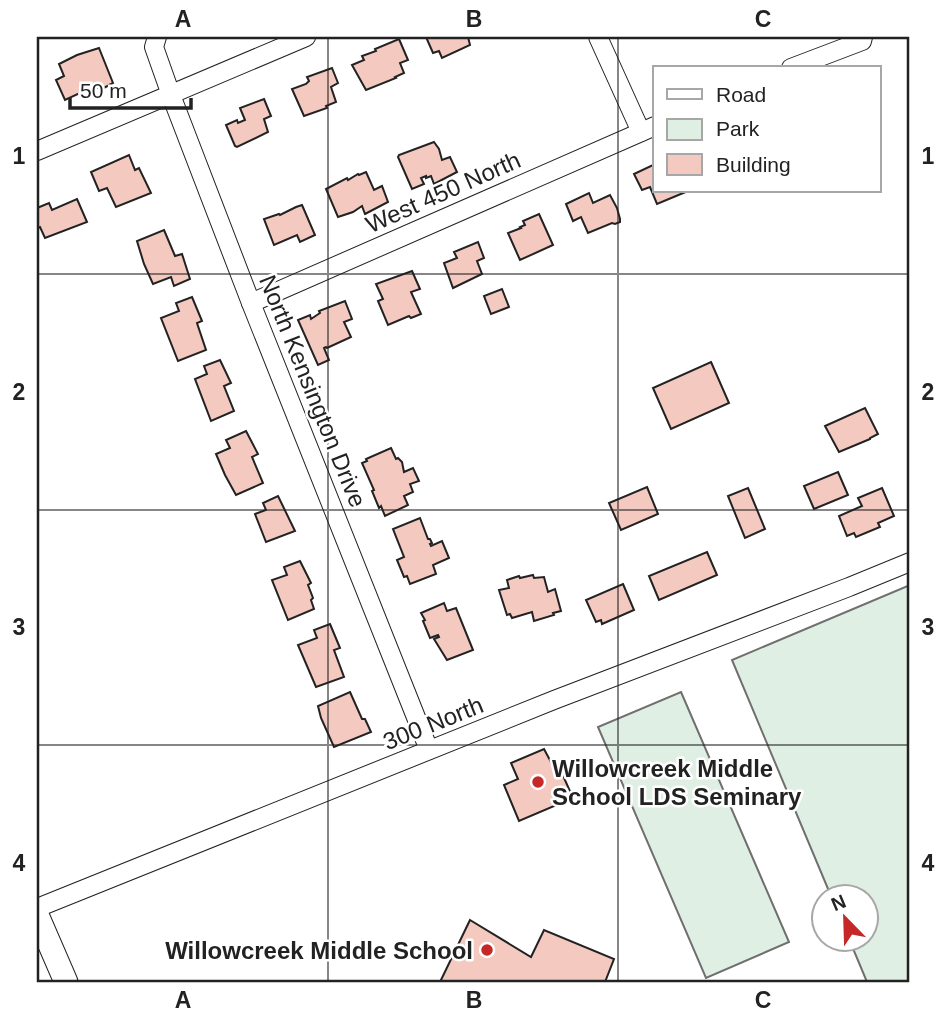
<svg xmlns="http://www.w3.org/2000/svg" width="947" height="1019" font-family="Helvetica,sans-serif">
  <style>
    .green { fill: #e0efe3; stroke: #6f6f6f; stroke-width: 2 }
    .building { fill: #f3c9c0; stroke: #222; stroke-width: 2 }
    .lines { fill: none; stroke-linecap: round; stroke-linejoin: round }
    .minor-casing { stroke: #222; stroke-width: 20 }
    .major-casing { stroke: #222; stroke-width: 25 }
    .minor { stroke: #fff; stroke-width: 18 }
    .major { stroke: #fff; stroke-width: 23 }
    .grid { fill: none; stroke: #222; stroke-width: 2; stroke-opacity: 0.55 }
    .poi-dot { fill: #c62828; stroke: #fff; stroke-width: 2.5 }
    .labels { text-anchor: middle; dominant-baseline: central; stroke-width: 5; stroke-linejoin: round; paint-order: stroke }
    .street-label { font-size: 24px; fill: #222; stroke: #fff }
    .poi-label { font-size: 24px; font-weight: bold; fill: #222; stroke: #fff; text-anchor: start }
    .neatline { fill: none; stroke: #222; stroke-width: 2.5 }
    .grid-label { font-size: 23px; text-anchor: middle; font-weight: bold; fill: #222 }
  </style>
  <rect width="100%" height="100%" fill="#fff"/>
  <g class="green">
    <polygon points="910,585 910,982 867,982 849,939 866,939 866,897 831,896 732,660"/>
    <polygon points="681,692 789,942 706,978 598,727"/>
  </g>
  <g class="building">
    <polygon points="426,37 468,37 470,45 442,58 439,51 433,53"/>
    <polygon points="399,39 408,60 400,63 404,73 395,77 396,78 366,90 352,65 364,60 362,56 376,51 375,49"/>
    <polygon points="99,48 113,83 102,89 101,86 96,88 95,86 65,100 56,80 64,76 59,64 77,55"/>
    <polygon points="332,68 338,83 331,87 336,102 326,106 327,108 304,116 292,89 306,84 309,81 307,77"/>
    <polygon points="264,99 271,116 264,119 268,132 237,147 235,146 226,125 237,120 238,123 245,120 240,108"/>
    <polygon points="434,142 439,149 442,160 450,157 457,172 434,184 431,176 426,178 426,176 421,178 424,184 412,189 398,157 399,155"/>
    <polygon points="129,155 135,170 139,168 151,193 116,207 107,188 99,191 91,172"/>
    <polygon points="655,164 655,191 688,191 657,204 650,187 642,190 634,174"/>
    <polygon points="366,172 374,190 382,186 388,202 365,214 362,206 353,212 338,217 326,189 347,178 348,180 358,174 359,175"/>
    <polygon points="589,193 593,203 610,195 617,208 620,219 620,222 615,224 612,223 588,233 581,217 573,221 566,204"/>
    <polygon points="77,199 87,222 45,238 40,227 37,228 37,208 49,203 52,210"/>
    <polygon points="302,205 315,235 300,242 297,235 274,245 264,219 279,214 280,215 296,207"/>
    <polygon points="539,214 553,245 520,260 508,233 521,228 520,227 525,225 523,221"/>
    <polygon points="164,230 175,256 182,254 190,279 174,286 171,277 153,284 144,264 137,241"/>
    <polygon points="478,242 484,258 477,261 482,274 453,288 444,263 457,258 454,252"/>
    <polygon points="412,271 420,289 411,292 421,314 411,318 409,316 388,325 378,301 383,299 376,284"/>
    <polygon points="502,289 509,307 491,314 484,296"/>
    <polygon points="192,297 202,321 197,323 206,350 178,361 161,318 179,311 176,303"/>
    <polygon points="345,301 352,319 344,322 351,337 327,348 326,347 324,348 329,360 318,365 298,320 310,315 311,319 320,313 319,311"/>
    <polygon points="220,360 231,383 224,386 234,411 211,421 195,379 207,374 204,366"/>
    <polygon points="711,362 729,403 671,429 653,388"/>
    <polygon points="865,408 878,434 870,438 870,439 839,452 825,426"/>
    <polygon points="246,431 258,454 252,457 263,483 236,495 225,475 216,454 230,448 226,440"/>
    <polygon points="391,448 396,459 398,458 402,462 404,472 413,468 419,481 410,484 413,492 404,496 408,505 385,516 381,506 379,508 372,491 374,490 362,463 367,461 366,459"/>
    <polygon points="838,472 848,495 814,509 804,486"/>
    <polygon points="647,487 658,514 621,530 609,503"/>
    <polygon points="748,488 765,529 745,538 728,496"/>
    <polygon points="882,488 894,516 878,523 880,527 856,537 854,533 847,536 839,516 862,506 858,498"/>
    <polygon points="278,496 295,531 266,542 255,514 266,510 263,503"/>
    <polygon points="420,518 428,539 430,539 432,543 430,544 431,546 442,541 449,558 433,565 436,574 410,584 407,576 404,577 397,560 404,557 393,529"/>
    <polygon points="707,552 717,575 659,600 649,576"/>
    <polygon points="300,561 311,583 308,585 313,598 311,600 314,609 288,620 272,580 287,575 284,567"/>
    <polygon points="533,575 534,578 544,577 548,592 555,589 561,611 553,613 554,615 534,621 532,612 512,618 510,614 507,615 499,590 509,588 507,580 519,576 520,578"/>
    <polygon points="623,584 634,610 602,624 601,620 596,622 586,600"/>
    <polygon points="444,603 447,611 456,608 473,650 447,660 434,639 439,637 438,635 430,638 423,621 425,620 421,613"/>
    <polygon points="330,624 340,648 334,650 344,677 316,687 298,645 317,638 314,630"/>
    <polygon points="350,692 362,719 365,719 371,732 334,747 321,718 318,706"/>
    <polygon points="544,749 552,764 557,762 573,798 519,821 504,785 518,779 511,763"/>
    <polygon points="470,920 531,957 544,930 614,959 605,982 440,982"/>
  </g>
  <g class="lines">
    <defs>
      <g id="minor">
        <polyline points="157,37 154,47 171,95 251,303 429,750"/>
        <polyline points="598,37 641,132"/>
        <polyline points="791,68 862,41 863,37"/>
        <polyline points="37,151 306,37"/>
        <polyline points="251,303 655,126"/>
        <polyline points="37,908 554,700 849,587 910,562"/>
      </g>
      <polyline id="major" points="37,915 66,982"/>
    </defs>
    <use href="#minor" class="minor-casing"/>
    <use href="#major" class="major-casing"/>
    <use href="#minor" class="minor"/>
    <use href="#major" class="major"/>
  </g>
  <path class="grid" d="M328,37V982M618,37V982M37,274H910M37,510H910M37,745H910"/>
  <g class="poi-dot">
    <circle cx="538" cy="782" r="7"/>
    <circle cx="487" cy="950" r="7"/>
  </g>
  <g class="labels">
    <g class="street-label">
      <text transform="translate(443 192) rotate(-24)">West 450 North</text>
      <text transform="translate(313 391) rotate(68)">North Kensington Drive</text>
      <text transform="translate(433 723) rotate(-22)">300 North</text>
    </g>
    <g class="poi-label">
      <text x="552" y="768">Willowcreek Middle<tspan x="552" dy="28">School LDS Seminary</tspan></text>
      <text x="473" y="950" text-anchor="end">Willowcreek Middle School</text>
    </g>
  </g>
  <rect width="947" height="1019" fill="none" stroke="#ffffff" stroke-width="77"/>
  <rect x="653" y="66" width="228" height="126" fill="#ffffff" stroke="#a7a7a7" stroke-width="2"/>
  <rect x="667" y="89" width="35" height="10" fill="#ffffff" stroke="#a7a7a7" stroke-width="2"/>
  <text x="716" y="102" font-size="21" fill="#222222">Road</text>
  <rect x="667" y="119" width="35" height="21" fill="#e0efe3" stroke="#a7a7a7" stroke-width="2"/>
  <text x="716" y="136" font-size="21" fill="#222222">Park</text>
  <rect x="667" y="154" width="35" height="21" fill="#f3c9c0" stroke="#a7a7a7" stroke-width="2"/>
  <text x="716" y="172" font-size="21" fill="#222222">Building</text>
  <g transform="translate(845 918) rotate(337)"><circle r="33" fill="#ffffff" stroke="#a7a7a7" stroke-width="2"/>
  <path d="M0-5L12 26L0 18L-12 26Z" fill="#c62828"/>
  <text y="-10" font-size="19" font-weight="bold" text-anchor="middle" fill="#222222">N</text>
  </g>
  <path d="M70 98v10h121v-10" fill="none" stroke="#222222" stroke-width="3.5"/>
  <text x="80" y="98" font-size="21" fill="#222222" stroke="#ffffff" stroke-width="5" paint-order="stroke">50 m</text>
  <rect x="38" y="38" width="870" height="943" class="neatline"/>
  <g class="grid-label">
    <text x="183" y="27">A</text>
    <text x="474" y="27">B</text>
    <text x="763" y="27">C</text>
    <text x="19" y="164">1</text>
    <text x="928" y="164">1</text>
    <text x="19" y="400">2</text>
    <text x="928" y="400">2</text>
    <text x="19" y="635">3</text>
    <text x="928" y="635">3</text>
    <text x="19" y="871">4</text>
    <text x="928" y="871">4</text>
    <text x="183" y="1008">A</text>
    <text x="474" y="1008">B</text>
    <text x="763" y="1008">C</text>
  </g>
</svg>
